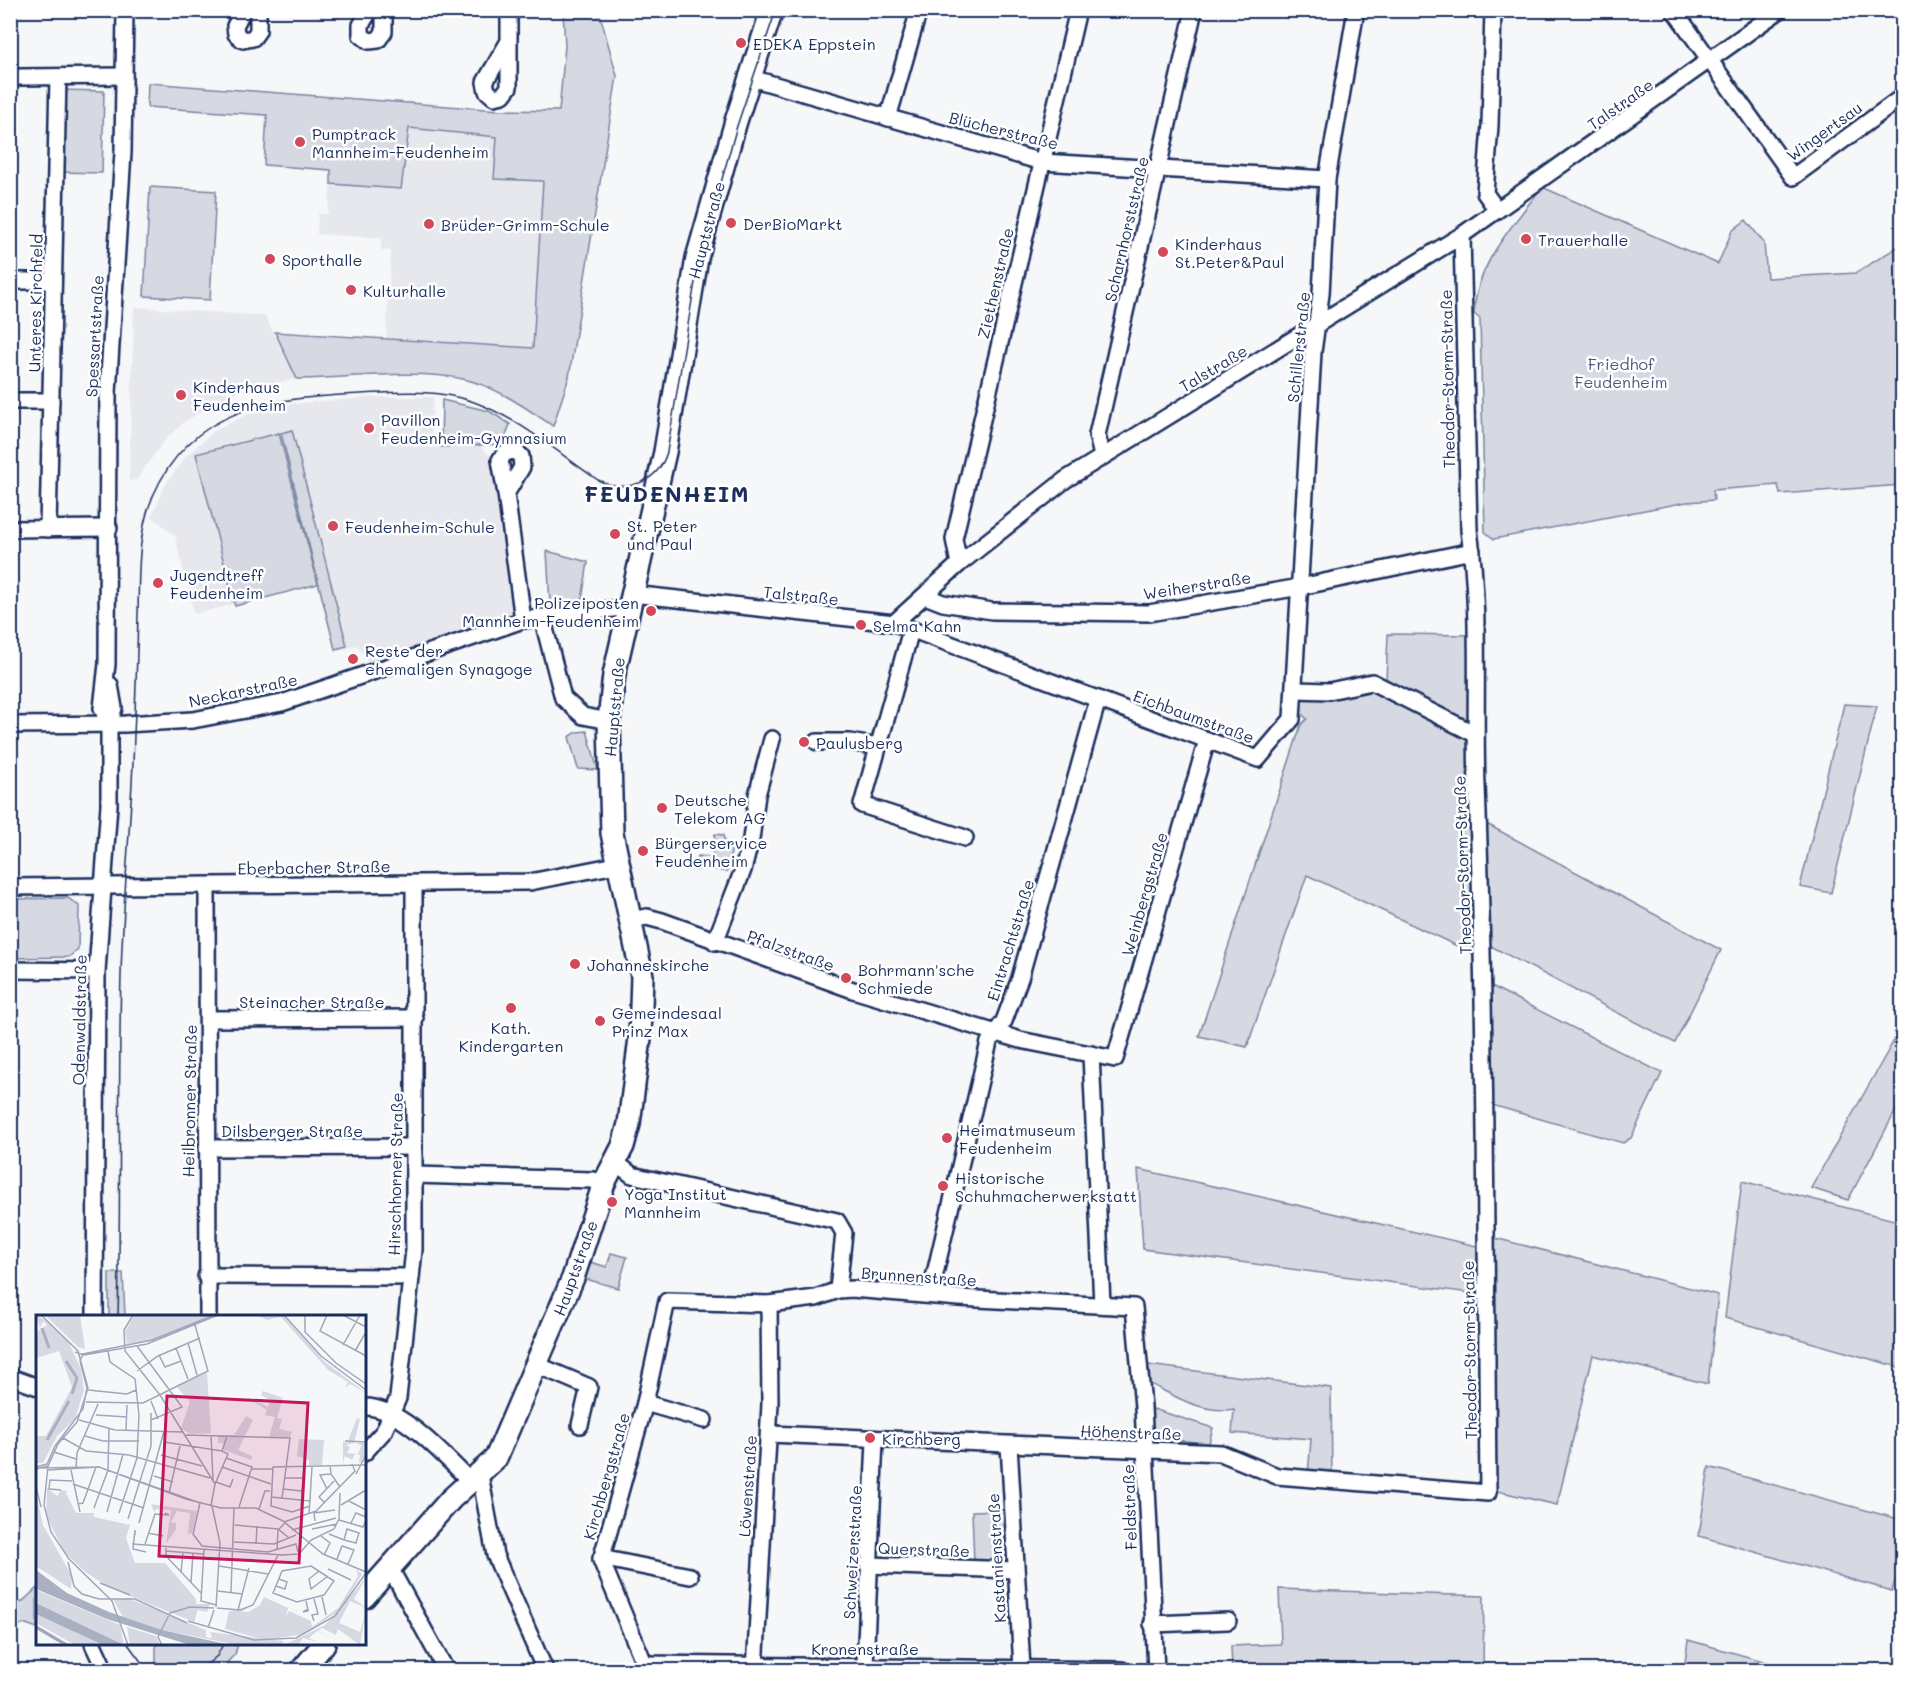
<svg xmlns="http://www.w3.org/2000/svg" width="1913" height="1681" font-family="Mali,sans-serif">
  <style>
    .built { fill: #e6e8ee }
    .green { fill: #d6d9e2; stroke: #7884a0; stroke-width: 1.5 }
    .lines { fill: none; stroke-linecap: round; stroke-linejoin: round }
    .street-casing { stroke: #1b2f5e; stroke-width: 20 }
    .secondary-casing { stroke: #1b2f5e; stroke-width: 26 }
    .street { stroke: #fff; stroke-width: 15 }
    .secondary { stroke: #fff; stroke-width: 21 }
    .tram { stroke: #1b2f5e; stroke-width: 1.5 }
    .poi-dot { fill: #d1495b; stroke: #fff; stroke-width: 2 }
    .labels { text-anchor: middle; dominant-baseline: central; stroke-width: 5; stroke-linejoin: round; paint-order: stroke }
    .poi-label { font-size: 16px; fill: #1b2f5e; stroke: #fff; text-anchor: start }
    .street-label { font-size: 16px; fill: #1b2f5e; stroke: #fff }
    .park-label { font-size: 16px; fill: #4a5a7f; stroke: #fff }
    .district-label { font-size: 22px; font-weight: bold; letter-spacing: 1.5px; fill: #1b2f5e; stroke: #fff }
    .inset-river { fill: none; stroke: #a9b0c1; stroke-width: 3 }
    .inset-road { fill: none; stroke: #9ea7bb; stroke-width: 1.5 }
    .view { fill: #c2185b; fill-opacity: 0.15; stroke: #c2185b; stroke-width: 3 }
    .inset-edge { fill: none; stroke: #1b2f5e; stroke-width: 3 }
  </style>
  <rect width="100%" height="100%" fill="#f6f7f9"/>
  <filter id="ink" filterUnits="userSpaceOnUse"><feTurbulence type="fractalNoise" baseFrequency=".0167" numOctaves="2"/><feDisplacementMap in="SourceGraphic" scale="12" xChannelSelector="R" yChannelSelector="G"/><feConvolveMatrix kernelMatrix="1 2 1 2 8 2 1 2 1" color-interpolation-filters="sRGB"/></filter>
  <g filter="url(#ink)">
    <g class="built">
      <polygon points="408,128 497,137 543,181 533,348 386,340 391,251 381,250 381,238 317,234 318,214 328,214 332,170"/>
      <polygon points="134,307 265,316 297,379 247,388 218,401 184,422 164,441 136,480 129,481"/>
      <polygon points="375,397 433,397 431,447 479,445 494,460 515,617 370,665 357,645 335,652 317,584 194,614 175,536 152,516 165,485 186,456 214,431 251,413 289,404"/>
    </g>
    <g class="green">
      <path d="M563,11H599L617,76L569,377L553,426C526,408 496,386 463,379C418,369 346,378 297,379L275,332L533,348L543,181L494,179L497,137L409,128L401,189L331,184V170L264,165L267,115L147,107L148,83L499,110L559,111L565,46Z"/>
      <polygon points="58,90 104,91 102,173 57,172"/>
      <polygon points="150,187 216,191 210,300 144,296"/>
      <path d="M1542,187L1718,264L1732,231L1746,220L1764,243L1767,278L1856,273L1902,244V485L1780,494L1778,485L1713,490L1714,500L1687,502L1494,539L1485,532L1480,319L1474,314C1476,263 1513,226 1542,187Z"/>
      <polygon points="442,400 489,411 510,424 503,444 441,447"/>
      <polygon points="292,430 347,646 335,649 281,433"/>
      <polygon points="279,433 318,584 235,606 196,454"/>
      <polygon points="547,551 588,562 582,600 550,604"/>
      <polygon points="1388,634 1472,635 1476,955 1307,875 1247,1047 1199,1036 1301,725 1307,719 1297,709 1298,699 1302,695 1386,681"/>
      <polygon points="1844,704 1877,706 1831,893 1800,887"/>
      <polygon points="587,731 598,770 578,769 569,737 577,732"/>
      <polygon points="1483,822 1721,950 1675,1043 1485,943"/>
      <polygon points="715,834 723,835 726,846 732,847 727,872 711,869 691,870 698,856 712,857"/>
      <polygon points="68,898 79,906 78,949 69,957 11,958 11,899"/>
      <polygon points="1487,984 1662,1073 1631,1138 1623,1143 1492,1105"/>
      <polygon points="1902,1026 1902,1099 1848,1200 1811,1188"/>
      <polygon points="1138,1169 1477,1246 1477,1294 1143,1249"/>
      <polygon points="1742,1181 1902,1222 1902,1368 1725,1318"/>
      <polygon points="1491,1237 1718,1295 1708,1384 1593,1355 1557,1505 1493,1490"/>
      <polygon points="611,1253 627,1257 618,1288 582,1278 587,1261 607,1267"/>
      <polygon points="109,1273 123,1273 125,1316 109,1316"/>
      <path d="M1148,1365L1331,1388L1332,1478L1308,1475L1311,1439L1232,1433L1234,1409C1203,1414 1176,1397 1149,1383Z"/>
      <polygon points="1150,1408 1213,1428 1209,1443 1151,1438"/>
      <polygon points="1709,1467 1902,1520 1902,1556 1892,1591 1699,1536"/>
      <polygon points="1004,1510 1007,1565 974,1563 972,1511"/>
      <polygon points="37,1588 37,1628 26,1624 11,1626 11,1604 22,1602"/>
      <polygon points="1279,1589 1484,1596 1483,1670 1232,1670 1231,1646 1281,1644"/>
      <polygon points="1688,1640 1795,1670 1684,1670"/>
      <polygon points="161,1644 238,1644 235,1654 220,1670 156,1670 156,1645"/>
    </g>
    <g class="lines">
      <defs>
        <g id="street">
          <polyline points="243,10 235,26 236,34 243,40 253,38 258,31 258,10"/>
          <polyline points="370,10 361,25 361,35 369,41 378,40 384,32 384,10"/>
          <polyline points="1493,10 1490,125 1485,193 1497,210"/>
          <polyline points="1674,10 1793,177 1902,97"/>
          <polyline points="509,41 485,82 487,91 494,97 503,95 509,87 509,10"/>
          <polyline points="751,78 1042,162 1327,179"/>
          <polyline points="10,80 19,77 124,76"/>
          <polyline points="888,118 919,10"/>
          <polyline points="10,281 53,281"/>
          <polyline points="10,401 51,401"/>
          <polyline points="1102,456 1097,435 1194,10"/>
          <polyline points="506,494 500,460 505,453 514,451 521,456 522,467 506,494 523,620"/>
          <polyline points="10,529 109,528"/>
          <polyline points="48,529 58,77"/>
          <polyline points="959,564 954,539 1078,10"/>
          <polyline points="632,594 894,623 959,564 1065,480 1462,235 1780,10"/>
          <polyline points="925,596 943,603 992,611 1149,613 1300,587 1472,551"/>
          <polyline points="542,617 563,698 583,716 609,721"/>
          <polyline points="894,623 1258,759 1292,719 1313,352 1321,294 1327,179 1356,10"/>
          <polyline points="911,630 862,805 965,838"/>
          <polyline points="1295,690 1329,691 1372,682 1475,734"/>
          <polyline points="10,725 125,724 193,720 282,703 523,620 629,607"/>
          <polyline points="109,725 102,708 107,664 108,393 123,152 125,10"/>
          <polyline points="817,742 850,742 878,747"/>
          <polyline points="207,886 208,1316"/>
          <polyline points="10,887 530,882 616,865"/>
          <polyline points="630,920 647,917 662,921 853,990 1020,1040 1115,1059 1207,740"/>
          <polyline points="715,942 743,870 751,839 757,795 772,739"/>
          <polyline points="10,970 97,971"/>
          <polyline points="209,1019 415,1018"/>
          <polyline points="1091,1054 1102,1305"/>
          <polyline points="207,1148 414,1147"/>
          <polyline points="615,1162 632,1175 837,1221 844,1233 838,1290"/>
          <polyline points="414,1175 593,1180 604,1183"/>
          <polyline points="206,1276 411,1277"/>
          <polyline points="930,1295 989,1042 1004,1021 1020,978 1098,699"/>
          <polyline points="95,1316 97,971 109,805 109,725 114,708 110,685"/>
          <polyline points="537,1365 589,1387 580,1425"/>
          <polyline points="10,1377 38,1387"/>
          <polyline points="645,1403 704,1420"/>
          <path d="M364,1407C401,1406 445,1457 471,1482"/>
          <path d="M769,1434L1221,1453L1277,1476L1488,1493C1486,1257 1486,1022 1477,786C1474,701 1481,614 1469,530L1462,235"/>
          <polyline points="1009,1445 1022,1668"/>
          <polyline points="364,1453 384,1431 398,1398 414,1250 414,884"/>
          <polyline points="480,1475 495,1555 545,1670"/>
          <polyline points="601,1558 690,1576"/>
          <polyline points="868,1565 1015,1570"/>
          <polyline points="390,1568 446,1670"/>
          <polyline points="1152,1624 1228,1621"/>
          <polyline points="93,1644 105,1670"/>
          <polyline points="645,1664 1122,1670"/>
          <polyline points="865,1665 875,1440"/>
          <polyline points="647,1670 601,1560 645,1403 667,1301 769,1304 816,1298 838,1290 852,1289 959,1298 1134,1307 1143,1407 1156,1670"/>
          <polyline points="755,1670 770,1404 769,1304"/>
        </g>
        <g id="secondary">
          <polyline points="364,1597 451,1499 496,1458 573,1278 604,1183 623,1146 629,1124 640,1038 642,976 612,833 609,721 614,675 665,452 697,258 736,121 772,10"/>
          <polyline points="302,1670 324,1644"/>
        </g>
      </defs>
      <use href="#street" class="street-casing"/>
      <use href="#secondary" class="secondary-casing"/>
      <use href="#street" class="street"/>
      <use href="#secondary" class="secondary"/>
      <g class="tram">
        <path d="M118,1316C121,1203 118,1089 121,975C123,895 132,815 134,735C136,695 137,654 138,614C139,575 137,533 153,496C192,405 275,398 361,394C400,392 437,389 474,402C520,419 558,453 598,480C626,494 658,483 667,452L698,264L737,126L776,10"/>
        <polyline points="128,1644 142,1663 152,1670"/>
        <polyline points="200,1670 217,1656 223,1644"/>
      </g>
    </g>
  </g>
  <g class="poi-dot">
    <circle cx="741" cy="43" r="6"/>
    <circle cx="300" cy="142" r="6"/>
    <circle cx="731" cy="223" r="6"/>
    <circle cx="429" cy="224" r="6"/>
    <circle cx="1526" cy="239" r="6"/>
    <circle cx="1163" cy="252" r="6"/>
    <circle cx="270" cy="259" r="6"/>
    <circle cx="351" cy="290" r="6"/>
    <circle cx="181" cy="395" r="6"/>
    <circle cx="369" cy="428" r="6"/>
    <circle cx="333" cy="526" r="6"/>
    <circle cx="615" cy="534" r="6"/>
    <circle cx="158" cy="583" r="6"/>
    <circle cx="651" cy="611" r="6"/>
    <circle cx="861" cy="625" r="6"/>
    <circle cx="353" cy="659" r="6"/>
    <circle cx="804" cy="742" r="6"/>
    <circle cx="662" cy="808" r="6"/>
    <circle cx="643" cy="851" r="6"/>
    <circle cx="575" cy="964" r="6"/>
    <circle cx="846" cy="978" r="6"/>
    <circle cx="511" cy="1008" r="6"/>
    <circle cx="600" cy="1021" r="6"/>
    <circle cx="947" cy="1138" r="6"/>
    <circle cx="943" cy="1186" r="6"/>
    <circle cx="612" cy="1202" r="6"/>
    <circle cx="870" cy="1438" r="6"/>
  </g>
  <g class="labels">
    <g class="poi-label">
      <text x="753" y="43">EDEKA Eppstein</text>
      <text x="312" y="133">Pumptrack<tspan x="312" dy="18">Mannheim-Feudenheim</tspan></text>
      <text x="743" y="223">DerBioMarkt</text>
      <text x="441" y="224">Brüder-Grimm-Schule</text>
      <text x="1538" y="239">Trauerhalle</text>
      <text x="1175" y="243">Kinderhaus<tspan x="1175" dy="18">St.Peter&amp;Paul</tspan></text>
      <text x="282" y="259">Sporthalle</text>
      <text x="363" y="290">Kulturhalle</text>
      <text x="193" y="386">Kinderhaus<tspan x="193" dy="18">Feudenheim</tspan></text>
      <text x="381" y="419">Pavillon<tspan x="381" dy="18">Feudenheim-Gymnasium</tspan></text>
      <text x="627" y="525">St. Peter<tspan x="627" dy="18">und Paul</tspan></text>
      <text x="345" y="526">Feudenheim-Schule</text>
      <text x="170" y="574">Jugendtreff<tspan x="170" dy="18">Feudenheim</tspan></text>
      <text x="639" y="602" text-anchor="end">Polizeiposten<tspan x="639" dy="18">Mannheim-Feudenheim</tspan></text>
      <text x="873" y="625">Selma Kahn</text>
      <text x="365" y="650">Reste der<tspan x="365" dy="18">ehemaligen Synagoge</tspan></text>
      <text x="816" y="742">Paulusberg</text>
      <text x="674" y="799">Deutsche<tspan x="674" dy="18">Telekom AG</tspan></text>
      <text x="655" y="842">Bürgerservice<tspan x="655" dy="18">Feudenheim</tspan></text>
      <text x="587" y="964">Johanneskirche</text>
      <text x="858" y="969">Bohrmann'sche<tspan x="858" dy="18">Schmiede</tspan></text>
      <text x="612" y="1012">Gemeindesaal<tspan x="612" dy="18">Prinz Max</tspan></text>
      <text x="511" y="1027" text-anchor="middle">Kath.<tspan x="511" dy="18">Kindergarten</tspan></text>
      <text x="959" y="1129">Heimatmuseum<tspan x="959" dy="18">Feudenheim</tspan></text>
      <text x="955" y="1177">Historische<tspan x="955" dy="18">Schuhmacherwerkstatt</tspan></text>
      <text x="624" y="1193">Yoga Institut<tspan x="624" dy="18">Mannheim</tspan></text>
      <text x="882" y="1438">Kirchberg</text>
    </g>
    <g class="street-label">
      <text transform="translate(1620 104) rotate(-35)">Talstraße</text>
      <text transform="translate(1004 130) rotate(14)">Blücherstraße</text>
      <text transform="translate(1824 131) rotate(-36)">Wingertsau</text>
      <text transform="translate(1126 229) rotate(-77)">Scharnhorststraße</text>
      <text transform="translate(706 230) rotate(-75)">Hauptstraße</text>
      <text transform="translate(995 283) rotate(-77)">Ziethenstraße</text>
      <text transform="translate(35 303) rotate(-89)">Unteres Kirchfeld</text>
      <text transform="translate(94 336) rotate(-87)">Spessartstraße</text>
      <text transform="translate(1298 347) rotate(-84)">Schillerstraße</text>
      <text transform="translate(1213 368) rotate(-31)">Talstraße</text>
      <text transform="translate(1447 379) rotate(-91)">Theodor-Storm-Straße</text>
      <text transform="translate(1197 585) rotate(-9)">Weiherstraße</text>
      <text transform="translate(801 595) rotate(6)">Talstraße</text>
      <text transform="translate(243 690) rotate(-12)">Neckarstraße</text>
      <text transform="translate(614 707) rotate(-85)">Hauptstraße</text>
      <text transform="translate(1194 716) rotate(20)">Eichbaumstraße</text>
      <text transform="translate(1462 865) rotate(-92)">Theodor-Storm-Straße</text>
      <text transform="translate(314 867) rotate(-1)">Eberbacher Straße</text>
      <text transform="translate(1144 894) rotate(-74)">Weinbergstraße</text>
      <text transform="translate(1010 940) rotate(-73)">Eintrachtstraße</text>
      <text transform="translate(791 950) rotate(20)">Pfalzstraße</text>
      <text x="312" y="1001">Steinacher Straße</text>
      <text transform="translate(79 1020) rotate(-89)">Odenwaldstraße</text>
      <text transform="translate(189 1101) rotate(-89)">Heilbronner Straße</text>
      <text x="292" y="1130">Dilsberger Straße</text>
      <text transform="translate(395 1174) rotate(-89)">Hirschhorner Straße</text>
      <text transform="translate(575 1268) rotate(-70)">Hauptstraße</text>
      <text transform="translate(919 1276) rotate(4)">Brunnenstraße</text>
      <text transform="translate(1469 1350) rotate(-91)">Theodor-Storm-Straße</text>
      <text transform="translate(1131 1432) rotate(2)">Höhenstraße</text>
      <text transform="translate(606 1476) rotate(-74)">Kirchbergstraße</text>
      <text transform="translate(747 1486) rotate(-86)">Löwenstraße</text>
      <text transform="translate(1129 1507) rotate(-92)">Feldstraße</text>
      <text transform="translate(924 1549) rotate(2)">Querstraße</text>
      <text transform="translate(852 1552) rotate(-87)">Schweizerstraße</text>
      <text transform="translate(996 1558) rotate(-93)">Kastanienstraße</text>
      <text x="865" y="1648">Kronenstraße</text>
    </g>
    <g class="park-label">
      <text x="1621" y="363">Friedhof<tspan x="1621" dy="18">Feudenheim</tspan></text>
    </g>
    <g class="district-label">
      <text x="667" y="493">FEUDENHEIM</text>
    </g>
  </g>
  <g transform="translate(36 1315)">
    <rect width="330" height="330" fill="#f6f7f9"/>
    <path d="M0,0L14,8L33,28L45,54L48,75L39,104L21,121L7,148H0V121H10L36,72L23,36L0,43V17L11,10L7,6L4,13ZM9,0H44L49,34L42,32ZM98,0L173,1L176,0L117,26L91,29L89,17ZM221,0H247L289,47L330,78L314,69L309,73L312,67L292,55L245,2L231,5ZM171,58L175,118L154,119L145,113L154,87L140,71ZM227,76L247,83L241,103L246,104L243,114L256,117L254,122H233L239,102L229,100L231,95L209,81L232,92L234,85L225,80ZM210,101L217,105L202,135L216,141L215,145L188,135L187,128H182V120H198ZM321,103L324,104L318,128L310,130L314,132L311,138L322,139L325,131H319H327L319,128H330V137L326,147L323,148L324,140L319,139L316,145L309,141L307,148V126L311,128ZM263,124L288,125L286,150H273V145L261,141ZM11,173L21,181L25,175L32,176L30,178L40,198H58V202L94,210L90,223L99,248H129L160,284V289H174L171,297L162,295L158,307L72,272L48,256L29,238L10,201ZM0,178L7,210L36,261L35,274L0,251ZM115,189L161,196L156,218L152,219L154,198L141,196L135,207L140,208V214L130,229L135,195L121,194L118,197ZM320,254L326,259L304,295L269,319L229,325L189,314L193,296L214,293L205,296L212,297L224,290L228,282L252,293L250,302L253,296L275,306L276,312L302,293L322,261ZM330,263L318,284L330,293L314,286L303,308L324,317L330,295L324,330L302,314L300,320L286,313L282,316L298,325L281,316L273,323L281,327L267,323L262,330H248L289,310ZM0,275L84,310L88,330L0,288ZM92,283L170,315V322L176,323L174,317L247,326V330H202L126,315L87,302L77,284ZM0,299L31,313L66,330H39L0,308ZM91,312L120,321L124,330H94Z" fill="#d6d9e2"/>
    <path d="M0,255L31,278L73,297L126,315L194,330H154L71,304L0,274ZM0,288L88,330H67L0,299Z" fill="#a9b0c1"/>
    <path class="inset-river" d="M6,13L13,33M30,46L41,63L36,79M11,125L33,86"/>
    <path class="inset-road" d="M97,0L88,15L89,36L124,80L179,169M248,0L285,41L330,75M269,0V17L300,48L330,69M291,0L284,16L330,41M307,0L330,12M152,28L161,60M307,30L324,0M101,31L146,92L115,105M140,33L152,64M72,36L74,47L99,64L103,100L101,143L83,198M319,36L330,17M39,37L48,40L111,29L182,0M123,40L129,52L145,46M101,56L122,41L164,23M52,75L91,79L100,75M115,86L122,104M50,87L107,88L172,56L159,10M60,100L91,102M43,105L79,115L147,117M90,115L91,90M150,120L254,123L246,183M175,120L177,165M49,121L67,126H103M27,123L50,136L93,140L174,163M309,126L330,127M128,127L186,136M18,137L40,144M125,140L166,151M190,143L216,152L203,192M294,150L295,159L304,172M12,151L8,190L15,217L33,244L76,286L92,330M0,152L11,149L19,131L47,94L51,73L44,46L47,39L116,25L178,0M186,152L235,169M0,153L63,152L164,188L157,219L166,231L232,237L260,229L262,237M0,154L12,151L22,129L41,107L52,73L42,36L5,0M40,154L41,138L62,89M216,154H237M12,155L63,152L150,184L185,193H220L247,206L287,239L330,257M35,155L44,197M320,159L330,140M118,161L137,167M248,163H267M180,167L194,172L197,164M37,169L108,193M0,172L5,192M247,174L266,176M291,174L284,160L295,159M25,175L13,174L14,165L36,166M133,178L144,131M235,182L274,186M313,186L330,195M289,188L283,182L298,166M42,189L47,188L60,152M175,190L179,169L192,139L186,136L191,121M305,190L330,175M176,191L184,228L180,292M274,191L256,197L235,191L237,152L330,150M58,193L72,155L73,114M223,194L229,176H234M265,194L268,151M71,197L87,139M273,200L276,152M92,204L115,131V98M303,205L327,212L330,206M279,206L278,198L299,195M248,207L280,196L319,156L316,149M103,208L128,116M315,208L320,198L330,202M199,210L242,214L253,223M276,214L301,209M256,215L300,203M112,218L127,221L123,219M293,219L308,225L311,214L323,218L320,228L308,225M99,220V215L97,234L110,237M285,221L294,228L288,240M198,227L238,229L260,220M96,229L247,240M109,229L119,199L133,200L129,198M220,229L221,211M130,231V241L165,278M168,234L165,286L180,290M241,234L242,215L249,208M130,236L167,239M245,240L263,239L275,225L298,214L303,204L304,178M301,244L306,231L318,235L312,249M32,247L38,271L46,279L63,284H99L151,308M183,251L232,259M275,251L298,266L288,280L261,287L237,278L246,256ZM292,254L315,265M283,256L273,264L275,274L292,261M145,257L147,238M155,267L157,238M64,268L94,280M240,271L249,274L251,267L243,264M182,276L206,279M195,277L198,193M286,282L290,300M270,286L272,295V296L267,297L272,294M181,293L204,295L217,290L242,240M202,295L213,253M152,306L218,325L260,323L299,301L330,258M278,306L276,300L282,299L278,284M0,311L32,330M0,313L29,330M172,313L178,295M126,330L122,322L134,298L154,292L178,293"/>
    <path class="view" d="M131,81L272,88L263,248L123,241Z"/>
    <rect width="330" height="330" class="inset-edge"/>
  </g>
  <rect width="1913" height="1681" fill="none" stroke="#fff" stroke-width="36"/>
  <rect x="18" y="18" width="1877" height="1645" fill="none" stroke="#1b2f5e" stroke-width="2" filter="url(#ink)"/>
</svg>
